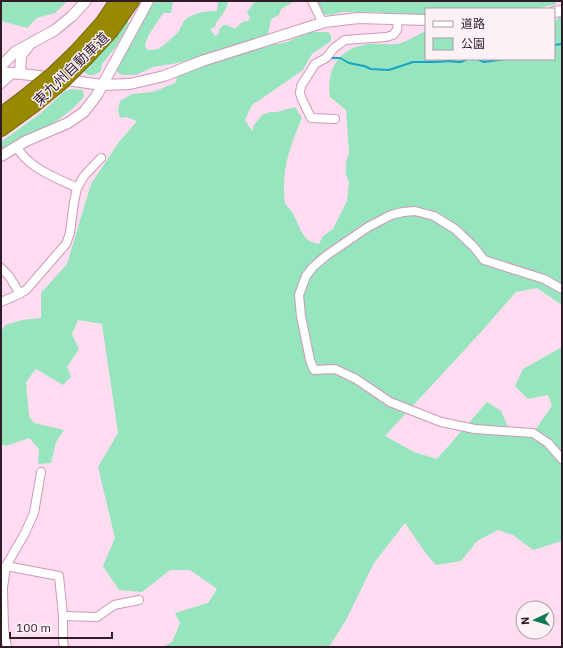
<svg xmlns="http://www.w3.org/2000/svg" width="563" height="648" font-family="'IBM Plex Sans','Noto Sans JP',sans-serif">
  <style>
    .green { fill: #96e5be }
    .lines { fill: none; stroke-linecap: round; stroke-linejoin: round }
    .stream { stroke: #16a4c9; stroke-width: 2 }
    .minor-casing { stroke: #cd98b8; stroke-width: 10 }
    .tertiary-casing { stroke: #cd98b8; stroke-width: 12 }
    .motorway-casing { stroke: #74640e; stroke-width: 16 }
    .minor { stroke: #fff; stroke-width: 8 }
    .tertiary { stroke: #fff; stroke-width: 10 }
    .motorway { stroke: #988a00; stroke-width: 14 }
    .motorway-bridge-casing { stroke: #74640e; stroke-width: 16; stroke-linecap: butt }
    .motorway-bridge { stroke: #988a00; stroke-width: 14 }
    .labels { text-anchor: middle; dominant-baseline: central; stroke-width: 3; stroke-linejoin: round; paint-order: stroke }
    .street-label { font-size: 14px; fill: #311c29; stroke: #fdf1f8 }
  </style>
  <rect width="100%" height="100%" fill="#ffdcf0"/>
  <g class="green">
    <polygon points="1,1 68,1 55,13 37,18 27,28 1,21"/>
    <path d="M154,1H173L171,13H163C157,24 147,34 145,46L148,50C151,50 155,50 158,49C161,48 177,34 179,31C181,28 182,23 185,20C193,12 207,11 217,11L218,1H226L228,3C225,15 218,16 215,27L210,29L215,36L218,35L219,30L223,25H227L235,29L242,22L248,21L250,18L247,12L255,1H295L281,9L279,15L271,19L268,34L261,39L178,63L153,67L136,75H122L117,72C115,57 145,16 154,1Z"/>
    <polygon points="315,1 558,1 554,5 533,9 426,9 426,16 375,12 342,12 330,15 323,14"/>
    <path d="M562,14V305L537,288L516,292L481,332L385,436L414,452L437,459L487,402L501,411L512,435L530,437L552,406L548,395L528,399L515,386L523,369L562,347V541L533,550L513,535L498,530L477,541L461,561L436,565L427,555L405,523L374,563L346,620L329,647H162L172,642L180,623L175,613L208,603L217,589L190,570H170L142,592L119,590L103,566L115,538L98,467L118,433L102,324L78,320L72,334L79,349L67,367L71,377L63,385L36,369L26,382L29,416L34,423L64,430L56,442L51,463L38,464L39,449L29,438L6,446L1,444V332L5,325L22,320L41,318V293L67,264L91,184L119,142L137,121L126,117L120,118L118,110L120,101L132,94L153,92L175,83L178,75L202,65L264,46L284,43L311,32H328L331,35V41L312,54L303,70L252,105L245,120L252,131L254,125L262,115L270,112H277L295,107L302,118C289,148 281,172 285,204C297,214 297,229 307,239C310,242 315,243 319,244L323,236L333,229L347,201L349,182L346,175V163L349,152L346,110L330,97C326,69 339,48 368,44C379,43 390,46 401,43C410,40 418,34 426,31V59H554V23Z"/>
    <path d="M127,20L129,24L115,48L102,64L101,71C95,75 91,78 84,72V69L96,58Z"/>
    <path d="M71,89L83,90L84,97C62,122 31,137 1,153V142L41,113L65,91Z"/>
  </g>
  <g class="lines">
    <g class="stream">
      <polyline points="554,45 562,44"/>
      <polyline points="477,59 484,62 505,59"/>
      <polyline points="328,60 332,58 340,58 349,63 364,66 371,69 389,70 413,62 435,62 450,61 457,62 461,62 467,59"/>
    </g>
    <defs>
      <g id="minor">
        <polyline points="312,1 323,23"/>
        <polyline points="1,84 14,72"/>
        <polyline points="335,119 311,118 301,97 300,93 301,86 315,64 326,58 334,48 345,40 386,37 393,35 397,30 398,19"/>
        <path d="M16,146C28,168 55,177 77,188"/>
        <polyline points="1,268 9,276 20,294"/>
        <polyline points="562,289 544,279 484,260 474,247 455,229 434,216 415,211 403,212 391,215 368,227 327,255 313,267 306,276 299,295 301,316 310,360 314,370 335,369 356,379 390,402 441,422 475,429 533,433 548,443 562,459"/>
        <polyline points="1,302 17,295 26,290 66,244 70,233 74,202 77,188 84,176 101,158"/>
        <polyline points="6,566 59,576 63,616 63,640 64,647"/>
        <polyline points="63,616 97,617 114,605 139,600"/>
        <polyline points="7,647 4,628 3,588 6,566 25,533 34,513 41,472"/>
      </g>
      <g id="tertiary">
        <polyline points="554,12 562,11"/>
        <polyline points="1,66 15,52 55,30 72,16 86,1"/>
        <polyline points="1,72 31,75 102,85 130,84 164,76 202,61 325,22 358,18 426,20"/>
        <polyline points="20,73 21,55 28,47"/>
        <polyline points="1,156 26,141 68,123 84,112 97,95 148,1"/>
      </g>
      <g id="motorway">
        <polyline points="76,52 103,22 117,1"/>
        <polyline points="87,57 111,31 132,1"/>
        <polyline points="1,115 25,97"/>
        <polyline points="1,129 34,105"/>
      </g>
    </defs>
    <use href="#minor" class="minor-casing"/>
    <use href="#tertiary" class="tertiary-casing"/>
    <use href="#motorway" class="motorway-casing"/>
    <use href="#minor" class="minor"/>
    <use href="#tertiary" class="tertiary"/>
    <use href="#motorway" class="motorway"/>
    <defs>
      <g id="motorway-bridge">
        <polyline points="25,97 52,75 76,52"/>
        <polyline points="34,105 62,82 87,57"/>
      </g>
    </defs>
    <use href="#motorway-bridge" class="motorway-bridge-casing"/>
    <use href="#motorway-bridge" class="motorway-bridge"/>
  </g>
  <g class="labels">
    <g class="street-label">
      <text transform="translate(71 69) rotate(-44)">東九州自動車道</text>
    </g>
  </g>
  <rect width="563" height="648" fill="none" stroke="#311c29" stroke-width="4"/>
  <rect x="425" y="8" width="130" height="52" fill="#fdf1f8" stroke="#ab9ca5"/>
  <rect x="433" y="21" width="20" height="6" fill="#ffffff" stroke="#ab9ca5"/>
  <text x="461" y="28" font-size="12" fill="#311c29">道路</text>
  <rect x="433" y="38" width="20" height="12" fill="#96e5be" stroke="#ab9ca5"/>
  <text x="461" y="48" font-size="12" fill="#311c29">公園</text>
  <g transform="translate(535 620) rotate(266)"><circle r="19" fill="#fdf1f8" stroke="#ab9ca5"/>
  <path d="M0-3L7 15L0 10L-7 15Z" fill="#0d7a54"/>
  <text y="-6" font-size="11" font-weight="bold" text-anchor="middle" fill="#311c29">N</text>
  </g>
  <path d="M10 632v6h102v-6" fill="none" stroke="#311c29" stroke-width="2"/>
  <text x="16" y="632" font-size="12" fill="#311c29" stroke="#fdf1f8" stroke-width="3" paint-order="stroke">100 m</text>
</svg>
